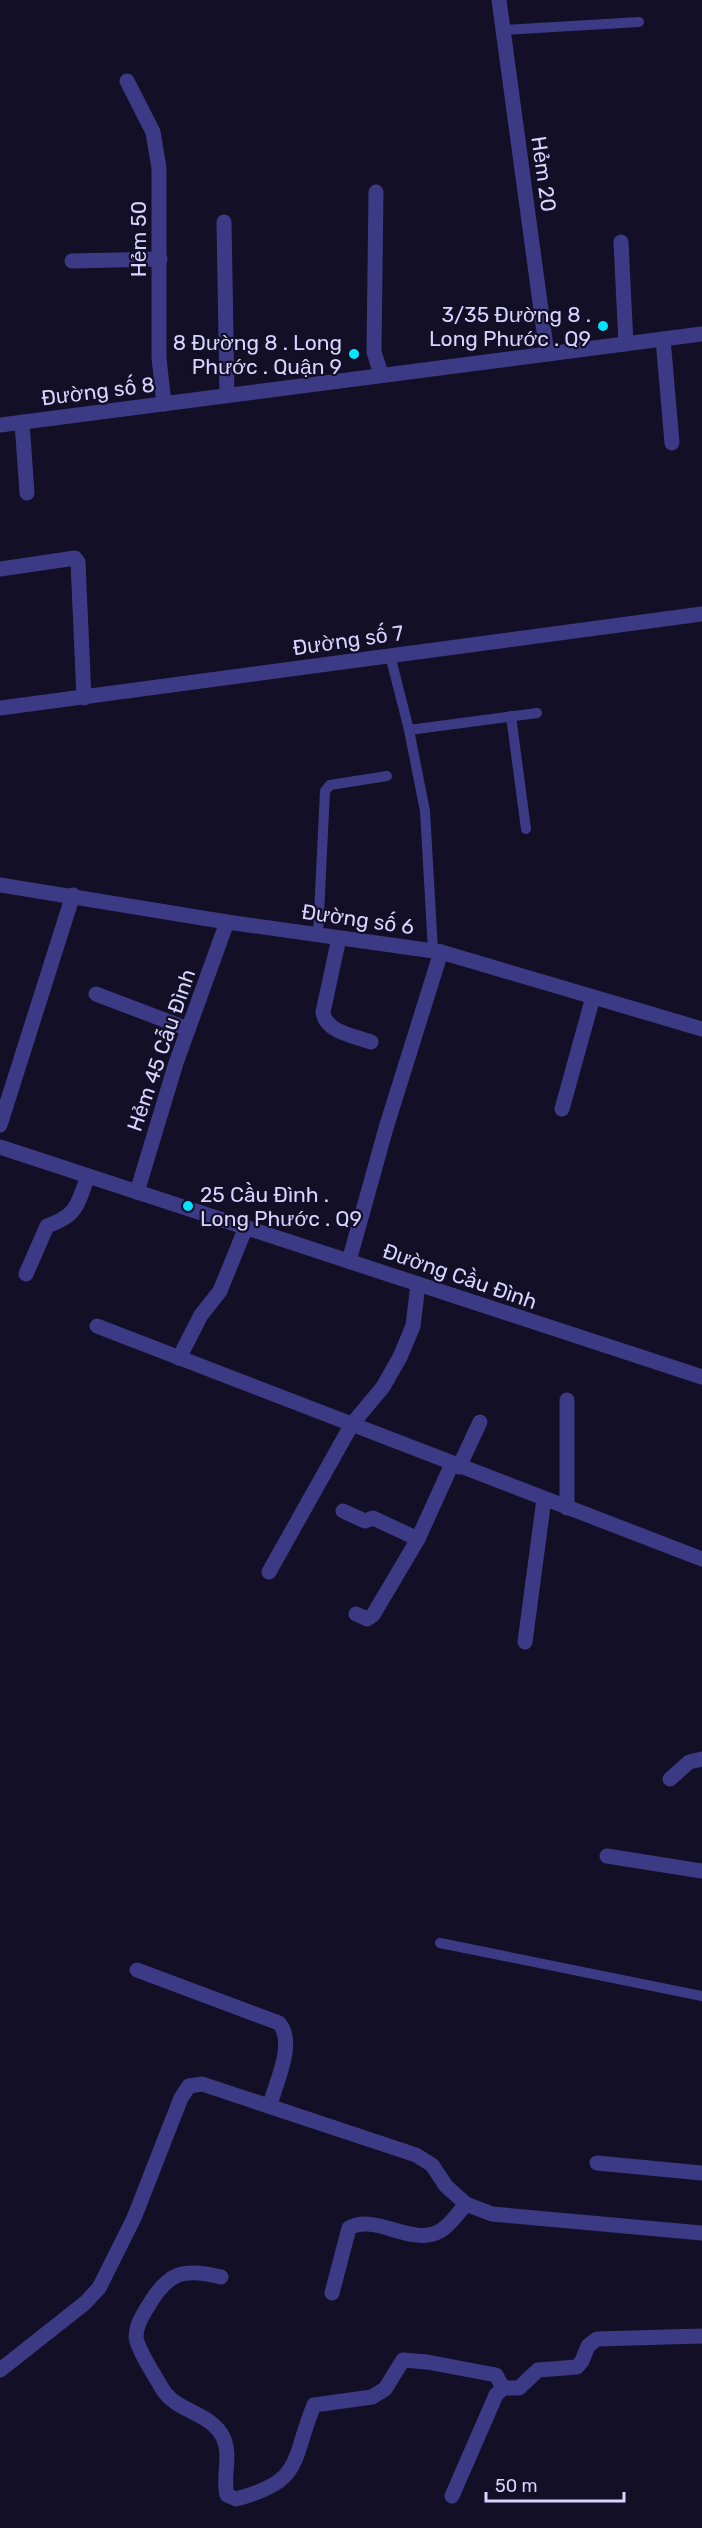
<svg xmlns="http://www.w3.org/2000/svg" width="702" height="2528" font-family="Rubik,sans-serif">
  <style>
    .lines { fill: none; stroke-linecap: round; stroke-linejoin: round }
    .service { stroke: #3d3a85; stroke-width: 10 }
    .minor { stroke: #3d3a85; stroke-width: 15 }
    .poi-dot { fill: #00e5ff; stroke: #130f26; stroke-width: 2 }
    .labels { text-anchor: middle; dominant-baseline: central; stroke-width: 4.5; stroke-linejoin: round; paint-order: stroke }
    .street-label { font-size: 21px; fill: #d9d4ff; stroke: #130f26 }
    .poi-label { font-size: 21px; fill: #d9d4ff; stroke: #130f26; text-anchor: end }
  </style>
  <rect width="100%" height="100%" fill="#130f26"/>
  <g class="lines">
    <g class="service">
      <polyline points="503,30 639,22"/>
      <polyline points="390,655 409,730 425,811 433,950"/>
      <polyline points="511,716 526,829"/>
      <polyline points="409,730 537,713"/>
      <polyline points="318,934 325,791 330,785 387,776"/>
      <polyline points="440,1943 702,1996"/>
    </g>
    <g class="minor">
      <polyline points="499,0 547,354"/>
      <polyline points="127,81 153,132 159,168 159,358 164,404"/>
      <polyline points="376,192 374,352 381,374"/>
      <polyline points="224,222 227,395"/>
      <polyline points="621,242 626,344"/>
      <polyline points="72,261 160,259"/>
      <polyline points="663,339 672,443"/>
      <polyline points="22,422 27,493"/>
      <polyline points="0,425 702,334"/>
      <polyline points="0,569 75,558 78,562 84,698"/>
      <polyline points="0,708 702,614"/>
      <polyline points="0,885 227,922 441,952 702,1029"/>
      <path d="M339,938L323,1012C325,1032 355,1036 371,1042"/>
      <polyline points="96,994 188,1029"/>
      <polyline points="562,1109 593,997"/>
      <polyline points="0,1125 73,895"/>
      <polyline points="0,1147 702,1377"/>
      <polyline points="137,1192 176,1063 227,922"/>
      <polyline points="349,1261 386,1128 441,952"/>
      <path d="M26,1274L47,1226C78,1215 77,1205 88,1176"/>
      <polyline points="97,1326 702,1559"/>
      <polyline points="179,1358 201,1315 220,1291 246,1227"/>
      <polyline points="459,1467 480,1422"/>
      <polyline points="567,1508 567,1400"/>
      <polyline points="343,1511 365,1521 373,1518 418,1539"/>
      <polyline points="269,1572 352,1424 383,1387 400,1357 413,1326 418,1284"/>
      <polyline points="356,1614 367,1619 373,1615 418,1539 452,1464"/>
      <polyline points="525,1642 544,1499"/>
      <polyline points="670,1779 689,1762 702,1759"/>
      <polyline points="607,1856 702,1871"/>
      <path d="M137,1970L279,2023C296,2043 276,2082 270,2105"/>
      <polyline points="597,2163 702,2173"/>
      <path d="M221,2277C182,2267 167,2273 147,2308C141,2318 136,2326 136,2337C137,2349 157,2379 163,2390C177,2412 210,2412 223,2437C232,2456 222,2477 227,2495L236,2499C304,2481 291,2461 314,2405L372,2397L385,2389L403,2360L427,2362L496,2375L503,2388"/>
      <path d="M332,2293L349,2228C376,2213 412,2247 440,2231C450,2226 459,2212 466,2204"/>
      <polyline points="0,2370 85,2303 99,2288 134,2218 181,2098 189,2086 202,2084 416,2155 432,2165 446,2186 466,2204 492,2214 702,2233"/>
      <polyline points="452,2496 496,2395 503,2388 519,2388 538,2370 577,2367 582,2361 588,2346 597,2339 702,2336"/>
    </g>
  </g>
  <g class="poi-dot">
    <circle cx="603" cy="326" r="6"/>
    <circle cx="354" cy="354" r="6"/>
    <circle cx="188" cy="1206" r="6"/>
  </g>
  <g class="labels">
    <g class="street-label">
      <text transform="translate(544 174) rotate(82)">Hẻm 20</text>
      <text transform="translate(138 239) rotate(-90)">Hẻm 50</text>
      <text transform="translate(98 391) rotate(-7)">Đường số 8</text>
      <text transform="translate(348 640) rotate(-8)">Đường số 7</text>
      <text transform="translate(358 919) rotate(8)">Đường số 6</text>
      <text transform="translate(161 1050) rotate(-71)">Hẻm 45 Cẫu Đình</text>
      <text transform="translate(460 1276) rotate(19)">Đường Cầu Đình</text>
    </g>
    <g class="poi-label">
      <text x="591" y="314">3/35 Đường 8 .<tspan x="591" dy="24">Long Phước . Q9</tspan></text>
      <text x="342" y="342">8 Đường 8 . Long<tspan x="342" dy="24">Phước . Quận 9</tspan></text>
      <text x="200" y="1194" text-anchor="start">25 Cầu Đình .<tspan x="200" dy="24">Long Phước . Q9</tspan></text>
    </g>
  </g>
  <path d="M486 2492v9h138v-9" fill="none" stroke="#d9d4ff" stroke-width="3"/>
  <text x="495" y="2492" font-size="18" fill="#d9d4ff" stroke="#130f26" stroke-width="4.5" paint-order="stroke">50 m</text>
</svg>
